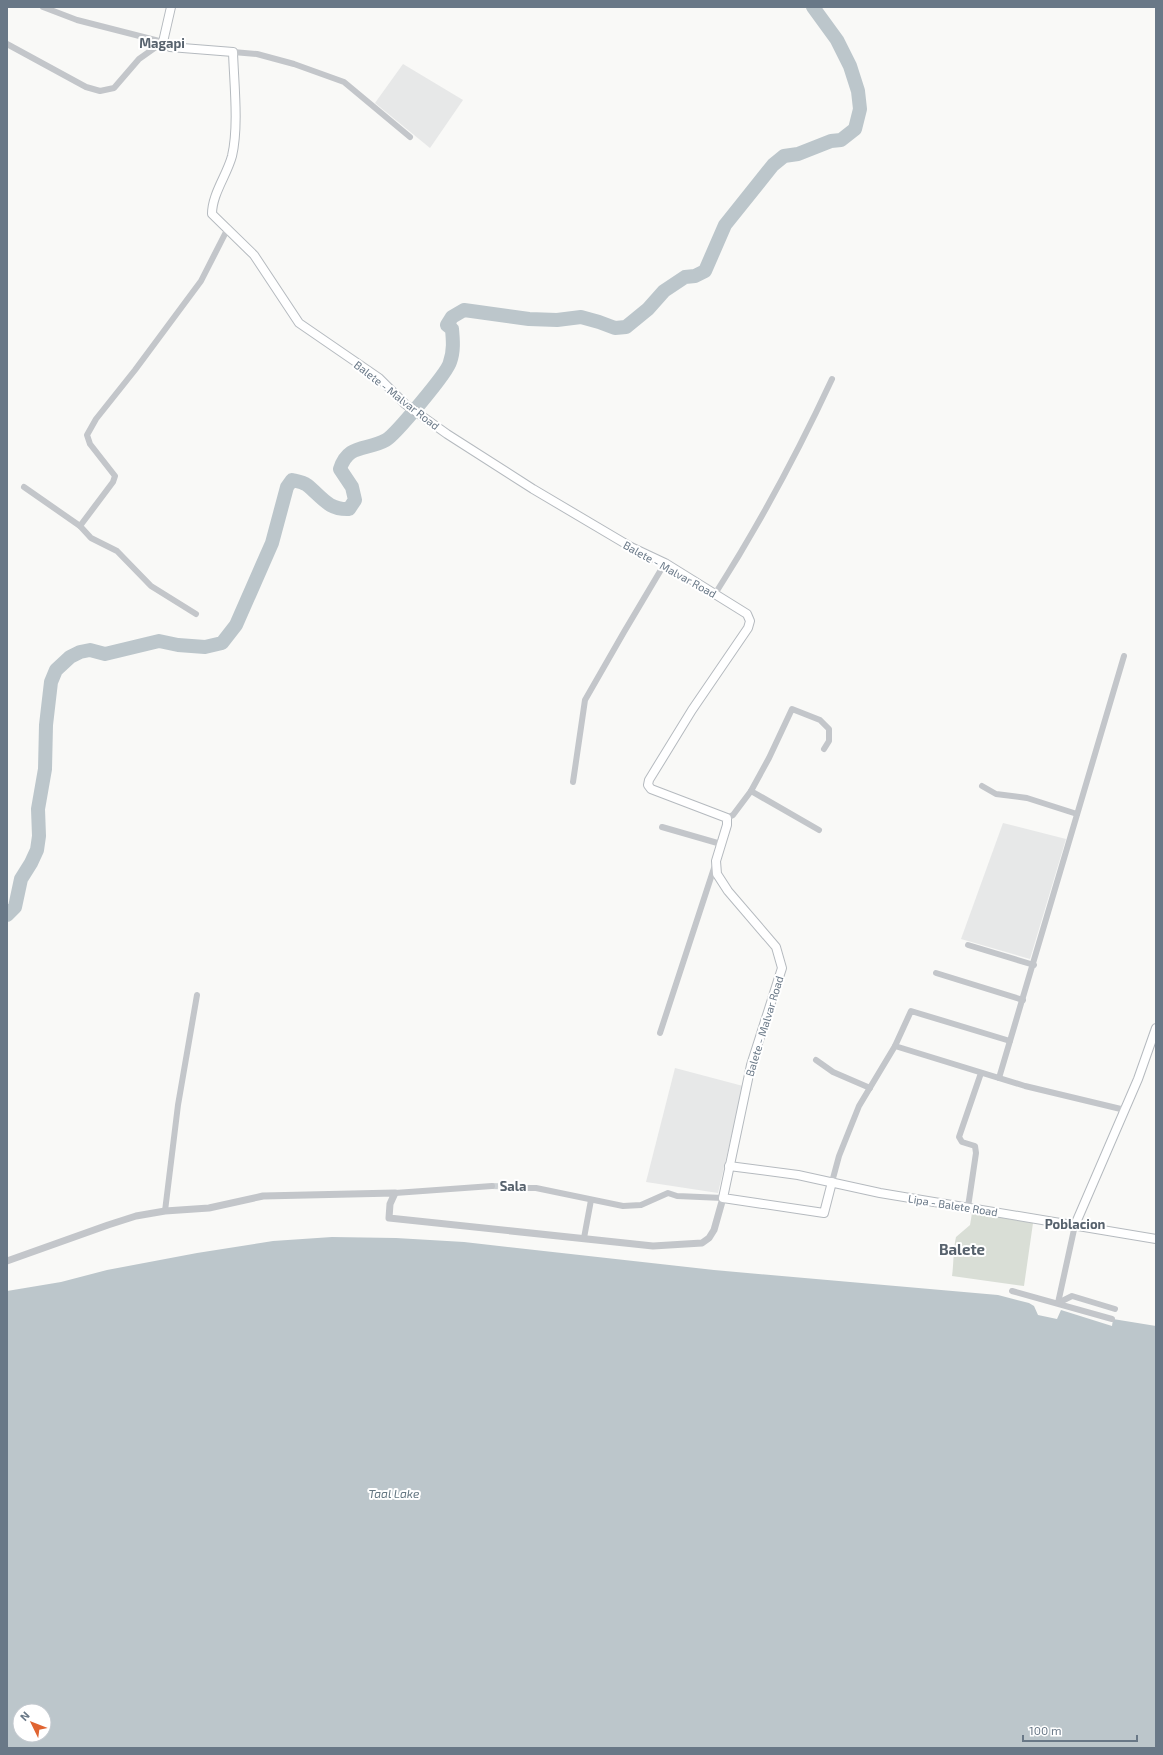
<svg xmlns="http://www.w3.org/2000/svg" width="1163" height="1755" font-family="'Exo 2',sans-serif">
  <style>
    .built { fill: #e7e8e8 }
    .green { fill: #d9ded6 }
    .water { fill: #bcc6cb; fill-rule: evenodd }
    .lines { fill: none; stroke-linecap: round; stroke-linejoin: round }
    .river { stroke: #bcc6cb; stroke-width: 14 }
    .minor-tunnel { stroke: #ced2d5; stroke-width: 6; stroke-dasharray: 6 3; stroke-linecap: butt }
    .secondary-casing { stroke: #b5babf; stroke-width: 10 }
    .minor { stroke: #c3c6ca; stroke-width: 6 }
    .tertiary { stroke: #c3c6ca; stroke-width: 7 }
    .secondary { stroke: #fff; stroke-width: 8 }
    .labels { text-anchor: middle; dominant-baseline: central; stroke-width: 4; stroke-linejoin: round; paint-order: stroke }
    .street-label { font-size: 11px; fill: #697887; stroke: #fff }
    .water-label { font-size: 12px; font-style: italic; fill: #657883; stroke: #fff }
    .quarter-label { font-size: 13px; font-weight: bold; fill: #57626d; stroke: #fff }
    .district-label { font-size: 15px; font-weight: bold; fill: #57626d; stroke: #fff }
  </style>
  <rect width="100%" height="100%" fill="#f9f9f7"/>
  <g class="built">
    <polygon points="403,64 463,100 430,148 375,103"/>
    <polygon points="1003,823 1066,839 1030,959 961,939"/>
    <polygon points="675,1068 743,1086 718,1193 646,1182"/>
  </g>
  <path class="green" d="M972,1213L1033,1223L1024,1286L952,1276C954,1262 953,1250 956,1237L970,1225Z"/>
  <path class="water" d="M332,1237L396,1238L464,1242L714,1270L998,1295L1029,1303L1034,1306L1038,1315L1057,1319L1061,1310L1112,1326L1113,1319L1156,1326V1748H7V1291L61,1282L107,1270L197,1253L273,1241ZM20,1711H44V1735H20Z"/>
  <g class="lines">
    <path class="river" d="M7,915L15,907L21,879L31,863L37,850L39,836L38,809L45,769L46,725L51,682L56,670L70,657L80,652L90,650L105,654L159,641L178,645L205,647L222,643L236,625L272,543L287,487L292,480C296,481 303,482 307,485C322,497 328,510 349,509L355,500L352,487L340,469C348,443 367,451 386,440C395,435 448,372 450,362C454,351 453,340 452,329L447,325L452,317L464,310L529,319L557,320L581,317L599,322L615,328L626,327L648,309L664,291L685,277L695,276L705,271L725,225L773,165L784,156L798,154L831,141L841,140L855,129L860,109L858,91L850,66L837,40L813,7"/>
    <polyline class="minor-tunnel" points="492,1186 527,1188"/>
    <defs>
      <g id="secondary">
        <path d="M171,7L163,42L170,47L233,52C234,83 239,126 232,156C227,175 212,194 212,214L254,255L299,323L379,378L405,404L447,434L533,489L631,547L665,563L747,614L750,621L748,628L692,710L649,780L648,785L651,789L727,818V825L716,861L717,874L728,891L776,947L782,968L751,1065L723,1198L824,1213L832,1182"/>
        <polyline points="729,1166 798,1175 880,1193 1156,1239"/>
        <polyline points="1075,1225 1138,1079 1156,1028"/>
      </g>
    </defs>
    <use href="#secondary" class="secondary-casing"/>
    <g class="minor">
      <polyline points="43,7 77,20 163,42"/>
      <polyline points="7,44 86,87 100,91 114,88 139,59 163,42"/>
      <polyline points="233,52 257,54 294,64 344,82 410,137"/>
      <polyline points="24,487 80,526"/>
      <path d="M715,594C759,525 798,452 832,379"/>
      <polyline points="196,614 151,586 117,551 91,538 80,526 113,482 115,476 90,444 87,435 96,419 135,370 201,281 228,228"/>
      <polyline points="573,782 585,700 624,632 665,563"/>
      <polyline points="982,786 996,794 1027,798 1077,814"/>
      <polyline points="751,791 769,758 792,709 820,720 829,729 829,741 824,749"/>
      <polyline points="727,818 733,815 751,791 819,830"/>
      <polyline points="662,827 721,844"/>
      <polyline points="968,945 1034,965"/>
      <polyline points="936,973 1023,1000"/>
      <polyline points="660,1033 716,862"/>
      <polyline points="895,1046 1025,1086 1125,1110"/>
      <polyline points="816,1060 833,1072 870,1088"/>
      <polyline points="999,1078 1124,656"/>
      <polyline points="832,1182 839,1156 859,1106 895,1046 911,1011 1010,1041"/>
      <polyline points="527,1188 536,1188 623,1206 641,1205 668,1193 677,1196 723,1198"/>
      <polyline points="395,1193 492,1186"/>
      <polyline points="968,1207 976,1153 975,1146 962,1142 959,1137 981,1073"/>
      <polyline points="165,1211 178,1105 197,995"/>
      <polyline points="584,1238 591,1200"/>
      <polyline points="1012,1291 1112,1319"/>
      <polyline points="1058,1303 1075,1225"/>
      <polyline points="1058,1303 1072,1296 1115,1309"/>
    </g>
    <polyline class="tertiary" points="7,1261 108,1225 136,1216 165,1211 209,1208 263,1196 395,1193 390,1204 389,1218 653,1246 702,1243 709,1238 714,1230 723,1198"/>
    <use href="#secondary" class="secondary"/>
  </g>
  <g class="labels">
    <g class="street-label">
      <text transform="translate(397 395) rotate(38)">Balete - Malvar Road</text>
      <text transform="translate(670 569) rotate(29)">Balete - Malvar Road</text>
      <text transform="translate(764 1026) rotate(-73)">Balete - Malvar Road</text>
      <text transform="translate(953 1205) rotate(9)">Lipa - Balete Road</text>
    </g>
    <g class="water-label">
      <text x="394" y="1493">Taal Lake</text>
    </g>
    <g class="quarter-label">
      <text x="162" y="43">Magapi</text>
      <text x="513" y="1186">Sala</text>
      <text x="1075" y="1224">Poblacion</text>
    </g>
    <g class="district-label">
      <text x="962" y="1249">Balete</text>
    </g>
  </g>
  <rect width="1163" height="1755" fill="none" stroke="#697887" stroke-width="16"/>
  <g transform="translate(32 1723) rotate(313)"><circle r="19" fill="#ffffff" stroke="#c3c9cf"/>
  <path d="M0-3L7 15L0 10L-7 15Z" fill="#e06431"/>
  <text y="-6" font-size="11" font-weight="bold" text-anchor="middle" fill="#697887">N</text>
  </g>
  <path d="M1023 1735v6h114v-6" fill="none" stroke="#697887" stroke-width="2"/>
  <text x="1029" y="1735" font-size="12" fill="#697887" stroke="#ffffff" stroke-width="3" paint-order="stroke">100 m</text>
</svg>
